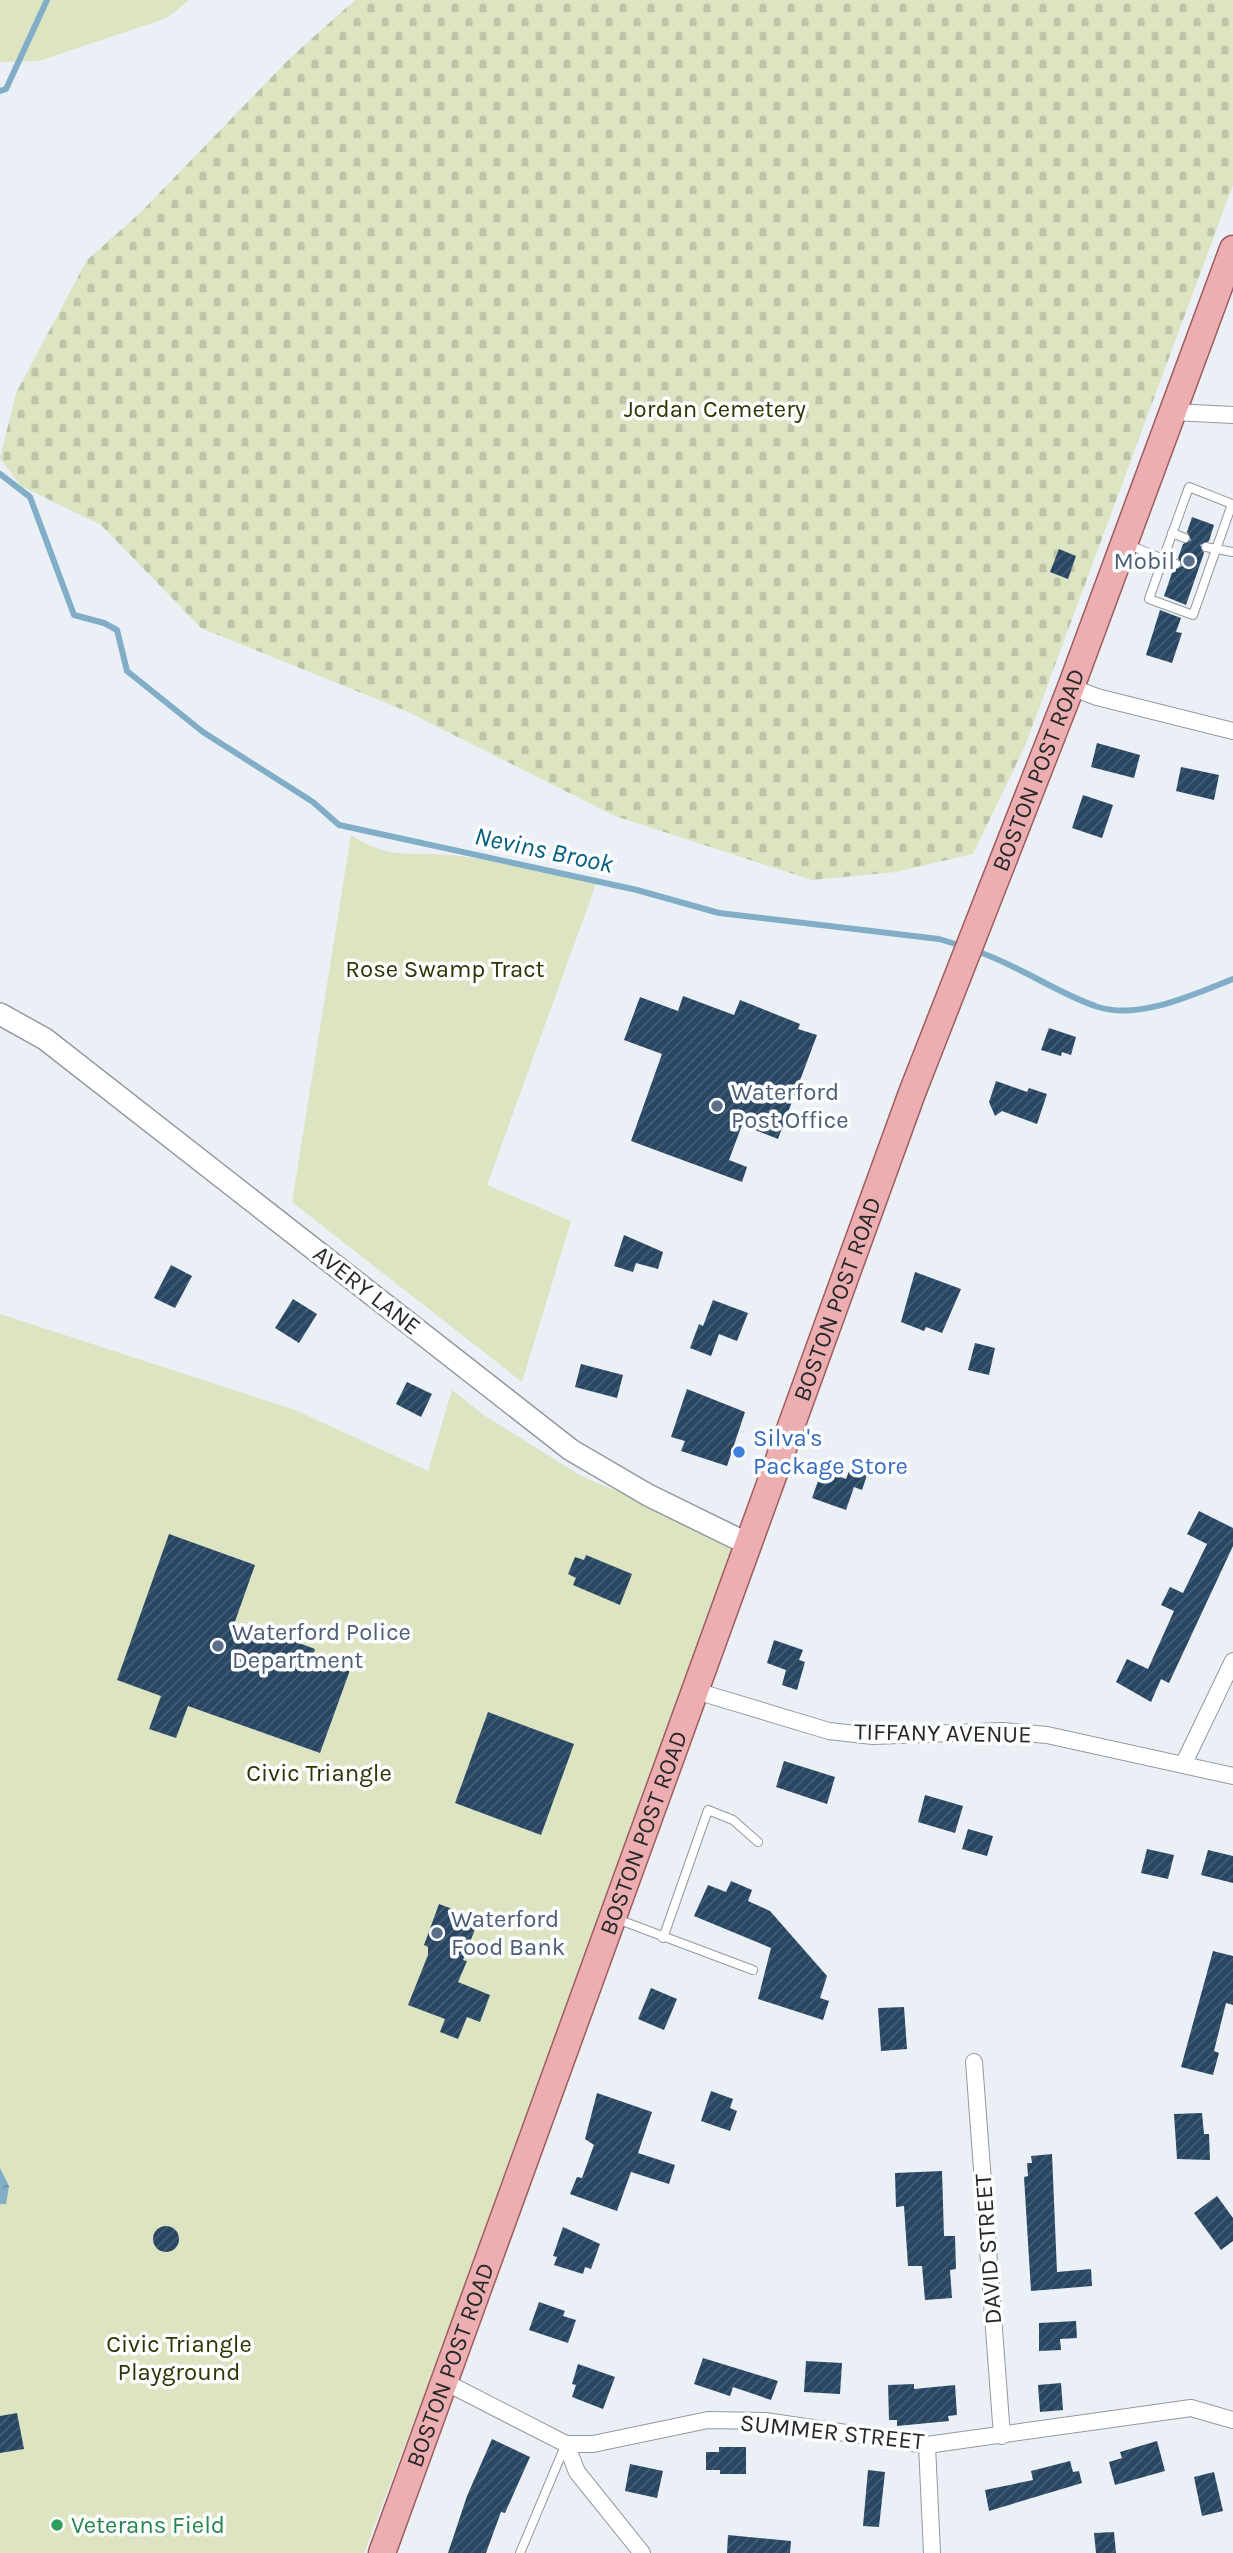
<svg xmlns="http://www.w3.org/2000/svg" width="1233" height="2553" font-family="Karla,sans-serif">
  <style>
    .cemetery { fill: url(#cemetery-stones) }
    .park { fill: #dce4c2 }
    .water { fill: url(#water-ripples) }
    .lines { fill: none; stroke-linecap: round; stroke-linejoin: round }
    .stream { stroke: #81aec6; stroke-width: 6 }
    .building { fill: url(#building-hatch) }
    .service-casing { stroke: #93999e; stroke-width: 10 }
    .minor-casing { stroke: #93999e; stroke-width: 18 }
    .tertiary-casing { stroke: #93999e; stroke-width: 24 }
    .primary-casing { stroke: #9e5c5f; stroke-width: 29 }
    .service { stroke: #fff; stroke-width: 8 }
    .minor { stroke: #fff; stroke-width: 16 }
    .tertiary { stroke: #fff; stroke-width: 21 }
    .primary { stroke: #ecaeb0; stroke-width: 26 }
    .service-dot { fill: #5c6f8a; stroke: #fcfdfe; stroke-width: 2.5 }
    .shop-dot { fill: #3f7fe0; stroke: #fcfdfe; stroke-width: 2.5 }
    .leisure-dot { fill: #2e9e5b; stroke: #fcfdfe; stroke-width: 2.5 }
    .labels { text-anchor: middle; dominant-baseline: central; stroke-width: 7; stroke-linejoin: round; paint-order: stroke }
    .park-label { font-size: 24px; fill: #2d3501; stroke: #fcfdfe }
    .service-label { font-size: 24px; fill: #4e5e75; stroke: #fcfdfe; text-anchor: start }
    .street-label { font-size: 24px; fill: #26282a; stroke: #fcfdfe }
    .shop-label { font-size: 24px; fill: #366cbe; stroke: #fcfdfe; text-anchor: start }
    .leisure-label { font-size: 24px; fill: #27864d; stroke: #fcfdfe; text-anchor: start }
    .water-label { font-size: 26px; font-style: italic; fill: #045e7e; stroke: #fcfdfe }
  </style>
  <defs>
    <pattern id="cemetery-stones" width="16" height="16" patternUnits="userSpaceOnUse" patternTransform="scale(1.75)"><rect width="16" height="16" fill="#dce4c2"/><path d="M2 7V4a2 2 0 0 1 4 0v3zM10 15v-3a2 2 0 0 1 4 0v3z" fill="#bdc4a7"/></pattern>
    <pattern id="water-ripples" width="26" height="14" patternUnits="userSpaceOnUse" patternTransform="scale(1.75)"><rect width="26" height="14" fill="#81aec6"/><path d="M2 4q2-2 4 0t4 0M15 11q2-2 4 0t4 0" fill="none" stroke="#698ea1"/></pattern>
    <pattern id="building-hatch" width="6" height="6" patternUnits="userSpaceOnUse" patternTransform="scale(1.75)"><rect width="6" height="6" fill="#294662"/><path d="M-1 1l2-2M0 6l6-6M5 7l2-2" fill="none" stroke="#475e75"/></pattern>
  </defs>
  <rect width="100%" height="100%" fill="#eaf0f6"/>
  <polygon class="cemetery" points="355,0 1233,0 1233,185 1025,746 973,854 896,872 812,880 615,816 406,711 201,628 101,525 21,486 0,458 16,393 87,260 139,214 290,58"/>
  <g class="park">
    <polygon points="0,0 189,0 167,18 39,61 0,62"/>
    <path d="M351,835C391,862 415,850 459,856C499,861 559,870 596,884L487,1185L571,1221L522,1382L292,1202Z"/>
    <polygon points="0,1314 295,1410 428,1471 452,1390 485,1416 583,1477 748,1544 364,2553 0,2553"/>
  </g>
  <polygon class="water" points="0,2168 9,2186 6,2204 0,2204"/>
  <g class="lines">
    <g class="stream">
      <polyline points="0,91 6,89 47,0"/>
      <polyline points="0,474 30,497 74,615 104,623 117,630 127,671 203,732 313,802 339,825 637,890 719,913 939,939 962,946"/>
      <path d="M976,951C1019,965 1056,993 1098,1007C1140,1020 1194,994 1233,979"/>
    </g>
  </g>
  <g class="building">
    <polygon points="1192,517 1214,525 1209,541 1200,545 1204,553 1186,605 1164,596 1173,570 1182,566 1178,558 1183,544 1191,540 1187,532"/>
    <polygon points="1059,549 1076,556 1068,579 1050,572"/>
    <polygon points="1160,610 1181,618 1176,632 1182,633 1172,663 1146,655"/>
    <polygon points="1097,743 1140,755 1134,778 1091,767"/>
    <polygon points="1181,767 1219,775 1214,800 1176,791"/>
    <polygon points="1083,795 1113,805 1102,838 1072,828"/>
    <polygon points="683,996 734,1015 740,1000 800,1024 798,1029 817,1035 778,1139 742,1125 729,1160 747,1167 742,1182 631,1141 662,1054 624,1040 640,997 678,1011"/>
    <polygon points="1049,1028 1076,1037 1071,1055 1062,1052 1061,1056 1041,1050"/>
    <polygon points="996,1081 1027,1092 1029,1088 1047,1094 1037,1124 1002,1111 995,1116 989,1102"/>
    <polygon points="624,1235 663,1252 658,1269 636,1263 633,1272 614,1266"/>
    <polygon points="171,1265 192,1276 175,1308 154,1298"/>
    <polygon points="915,1272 961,1289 942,1333 926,1327 924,1331 901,1322"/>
    <polygon points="293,1299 317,1314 299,1343 275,1328"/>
    <polygon points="713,1300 748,1313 737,1341 719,1334 711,1356 690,1348 699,1324 703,1326"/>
    <polygon points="975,1343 995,1348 989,1375 968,1370"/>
    <polygon points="581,1364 623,1375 617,1398 575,1387"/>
    <polygon points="407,1382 432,1394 421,1417 396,1404"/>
    <polygon points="687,1389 745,1412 727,1466 681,1451 685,1441 671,1437"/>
    <polygon points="853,1460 870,1466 862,1490 854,1487 846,1510 812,1498 822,1470 846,1479"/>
    <polygon points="1199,1511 1233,1528 1233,1546 1169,1683 1161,1679 1151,1702 1116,1682 1127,1659 1148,1669 1174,1611 1161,1605 1170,1587 1183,1593 1207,1544 1187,1534"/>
    <polygon points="169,1534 255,1565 233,1627 275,1642 277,1635 315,1649 313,1656 350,1670 320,1753 188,1706 176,1738 149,1729 161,1696 117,1680"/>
    <polygon points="586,1555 632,1574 620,1605 573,1585 576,1578 568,1574 575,1557 584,1560"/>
    <polygon points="774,1640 803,1650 799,1660 805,1662 797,1690 782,1685 786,1670 767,1663"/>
    <polygon points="488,1712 574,1744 541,1835 455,1803"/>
    <polygon points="784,1761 835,1777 827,1804 776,1787"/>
    <polygon points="925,1795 963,1806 955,1833 918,1822"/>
    <polygon points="968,1829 993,1836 987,1856 962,1849"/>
    <polygon points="1147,1849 1174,1855 1168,1879 1141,1873"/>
    <polygon points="1208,1850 1233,1856 1233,1883 1201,1875"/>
    <polygon points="731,1881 752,1890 748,1901 770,1911 827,1976 820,1998 829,2001 823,2020 758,1999 771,1948 694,1916 708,1885 726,1892"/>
    <polygon points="439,1904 455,1910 453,1914 477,1924 463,1960 467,1961 458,1982 490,1995 480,2022 467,2017 458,2039 440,2032 445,2019 408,2005 428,1955 428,1947 424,1945"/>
    <polygon points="1213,1951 1233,1956 1233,2005 1226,2003 1214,2051 1219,2053 1213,2075 1181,2067"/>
    <polygon points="651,1988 677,1999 664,2030 638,2019"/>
    <polygon points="904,2007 907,2049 881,2051 878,2008"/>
    <polygon points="711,2091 733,2099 730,2108 737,2111 730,2131 701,2121"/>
    <polygon points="597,2093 652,2112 638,2153 675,2165 669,2184 631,2172 617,2211 570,2194 577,2177 582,2178 594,2145 585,2139"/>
    <polygon points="1202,2113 1204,2134 1209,2134 1210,2160 1177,2159 1174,2114"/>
    <polygon points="1052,2154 1057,2272 1091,2269 1092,2286 1031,2291 1024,2177 1028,2176 1027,2163 1032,2163 1031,2156"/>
    <polygon points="942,2171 944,2236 955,2236 956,2269 950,2270 952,2298 925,2300 922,2266 908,2266 904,2206 896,2207 895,2173"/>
    <polygon points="1217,2196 1233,2218 1233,2241 1221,2250 1194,2213"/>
    <circle cx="166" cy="2239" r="13"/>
    <polygon points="563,2227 600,2244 591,2269 585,2267 583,2274 554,2265 557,2257 553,2256"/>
    <polygon points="539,2302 565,2311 563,2316 576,2320 568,2343 529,2330"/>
    <polygon points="1076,2321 1077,2338 1060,2339 1061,2350 1039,2351 1039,2323"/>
    <polygon points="703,2358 778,2381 771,2400 733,2387 730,2396 694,2384"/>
    <polygon points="806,2361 842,2363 840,2394 804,2392"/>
    <polygon points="578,2364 615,2377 603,2409 572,2397 576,2385 572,2384"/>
    <polygon points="1061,2383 1063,2410 1040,2412 1038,2385"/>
    <polygon points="914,2384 914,2389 955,2385 957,2415 948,2416 949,2421 897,2426 897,2420 889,2420 888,2385"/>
    <polygon points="17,2413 24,2449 0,2453 0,2416"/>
    <polygon points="492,2439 530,2457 505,2513 501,2512 486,2553 448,2553 467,2496"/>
    <polygon points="1157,2441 1165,2471 1115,2485 1109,2462 1122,2458 1120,2452"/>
    <polygon points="719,2447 746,2447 746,2474 720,2474 720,2470 706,2470 706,2452 719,2452"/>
    <polygon points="1070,2461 1073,2472 1079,2471 1082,2483 989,2511 985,2490 1033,2480 1031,2471"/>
    <polygon points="630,2464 663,2471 657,2498 625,2491"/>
    <polygon points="868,2470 885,2472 879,2527 863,2526"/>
    <polygon points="1214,2472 1223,2511 1202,2516 1194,2477"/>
    <polygon points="1114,2532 1116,2553 1096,2553 1094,2533"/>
    <polygon points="728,2535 791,2541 790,2553 727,2553"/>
  </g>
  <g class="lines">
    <defs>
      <g id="service">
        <polyline points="1172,533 1185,538"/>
        <polyline points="1127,544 1163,559 1189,487 1232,504 1193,615 1149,599 1163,559 1176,564"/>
        <polyline points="1206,547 1233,552"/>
        <polyline points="617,1919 753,1970"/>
        <polyline points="663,1938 708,1810 733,1820 758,1842"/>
        <polyline points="520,2553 565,2446"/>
      </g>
      <g id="minor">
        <polyline points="1173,412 1233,415"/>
        <polyline points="1071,687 1097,697 1233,731"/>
        <polyline points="696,1691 829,1731 873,1736 1003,1731 1047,1735 1233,1776"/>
        <polyline points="1184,1763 1233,1661"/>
        <polyline points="974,2062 1002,2436"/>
        <polyline points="445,2382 566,2444 593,2444 708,2420 765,2421 927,2445 1191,2408 1233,2420"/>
        <polyline points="566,2444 577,2472 642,2553"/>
        <polyline points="927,2445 932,2553"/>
      </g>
      <polyline id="tertiary" points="0,1014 45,1039 571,1450 648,1495 748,1544"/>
      <g id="primary">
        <path id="s1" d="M382,2553L912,1093L1071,687L1233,249"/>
      </g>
    </defs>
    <use href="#service" class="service-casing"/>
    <use href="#minor" class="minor-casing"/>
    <use href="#tertiary" class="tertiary-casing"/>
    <use href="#primary" class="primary-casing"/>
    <use href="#service" class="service"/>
    <use href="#minor" class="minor"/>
    <use href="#tertiary" class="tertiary"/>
    <use href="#primary" class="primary"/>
  </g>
  <g class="service-dot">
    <circle cx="1189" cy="561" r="7"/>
    <circle cx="717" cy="1106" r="7"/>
    <circle cx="218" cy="1646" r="7"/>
    <circle cx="437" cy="1933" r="7"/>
  </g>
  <circle class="shop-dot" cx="739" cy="1452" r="7"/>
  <circle class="leisure-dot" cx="57" cy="2525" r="7"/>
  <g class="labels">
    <g class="park-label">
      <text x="715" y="409">Jordan Cemetery</text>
      <text x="445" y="969">Rose Swamp Tract</text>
      <text x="319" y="1773">Civic Triangle</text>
      <text x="179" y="2344">Civic Triangle<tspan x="179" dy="28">Playground</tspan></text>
    </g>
    <g class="service-label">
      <text x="1175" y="561" text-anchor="end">Mobil</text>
      <text x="731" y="1092">Waterford<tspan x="731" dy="28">Post Office</tspan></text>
      <text x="232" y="1632">Waterford Police<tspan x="232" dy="28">Department</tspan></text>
      <text x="451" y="1919">Waterford<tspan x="451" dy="28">Food Bank</tspan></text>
    </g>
    <g class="street-label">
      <text stroke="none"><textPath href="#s1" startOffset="1900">BOSTON POST ROAD</textPath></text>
      <text transform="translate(367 1290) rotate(38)">AVERY LANE</text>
      <text stroke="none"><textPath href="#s1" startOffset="1334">BOSTON POST ROAD</textPath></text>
      <text transform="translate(943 1733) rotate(1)">TIFFANY AVENUE</text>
      <text stroke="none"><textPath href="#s1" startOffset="766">BOSTON POST ROAD</textPath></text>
      <text transform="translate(988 2249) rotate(-94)">DAVID STREET</text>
      <text stroke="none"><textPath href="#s1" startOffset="200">BOSTON POST ROAD</textPath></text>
      <text transform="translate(832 2432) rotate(6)">SUMMER STREET</text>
    </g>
    <g class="shop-label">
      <text x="753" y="1438">Silva's<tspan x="753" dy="28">Package Store</tspan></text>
    </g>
    <g class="leisure-label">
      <text x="71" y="2525">Veterans Field</text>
    </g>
    <g class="water-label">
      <text transform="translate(544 850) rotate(12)">Nevins Brook</text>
    </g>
  </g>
</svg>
